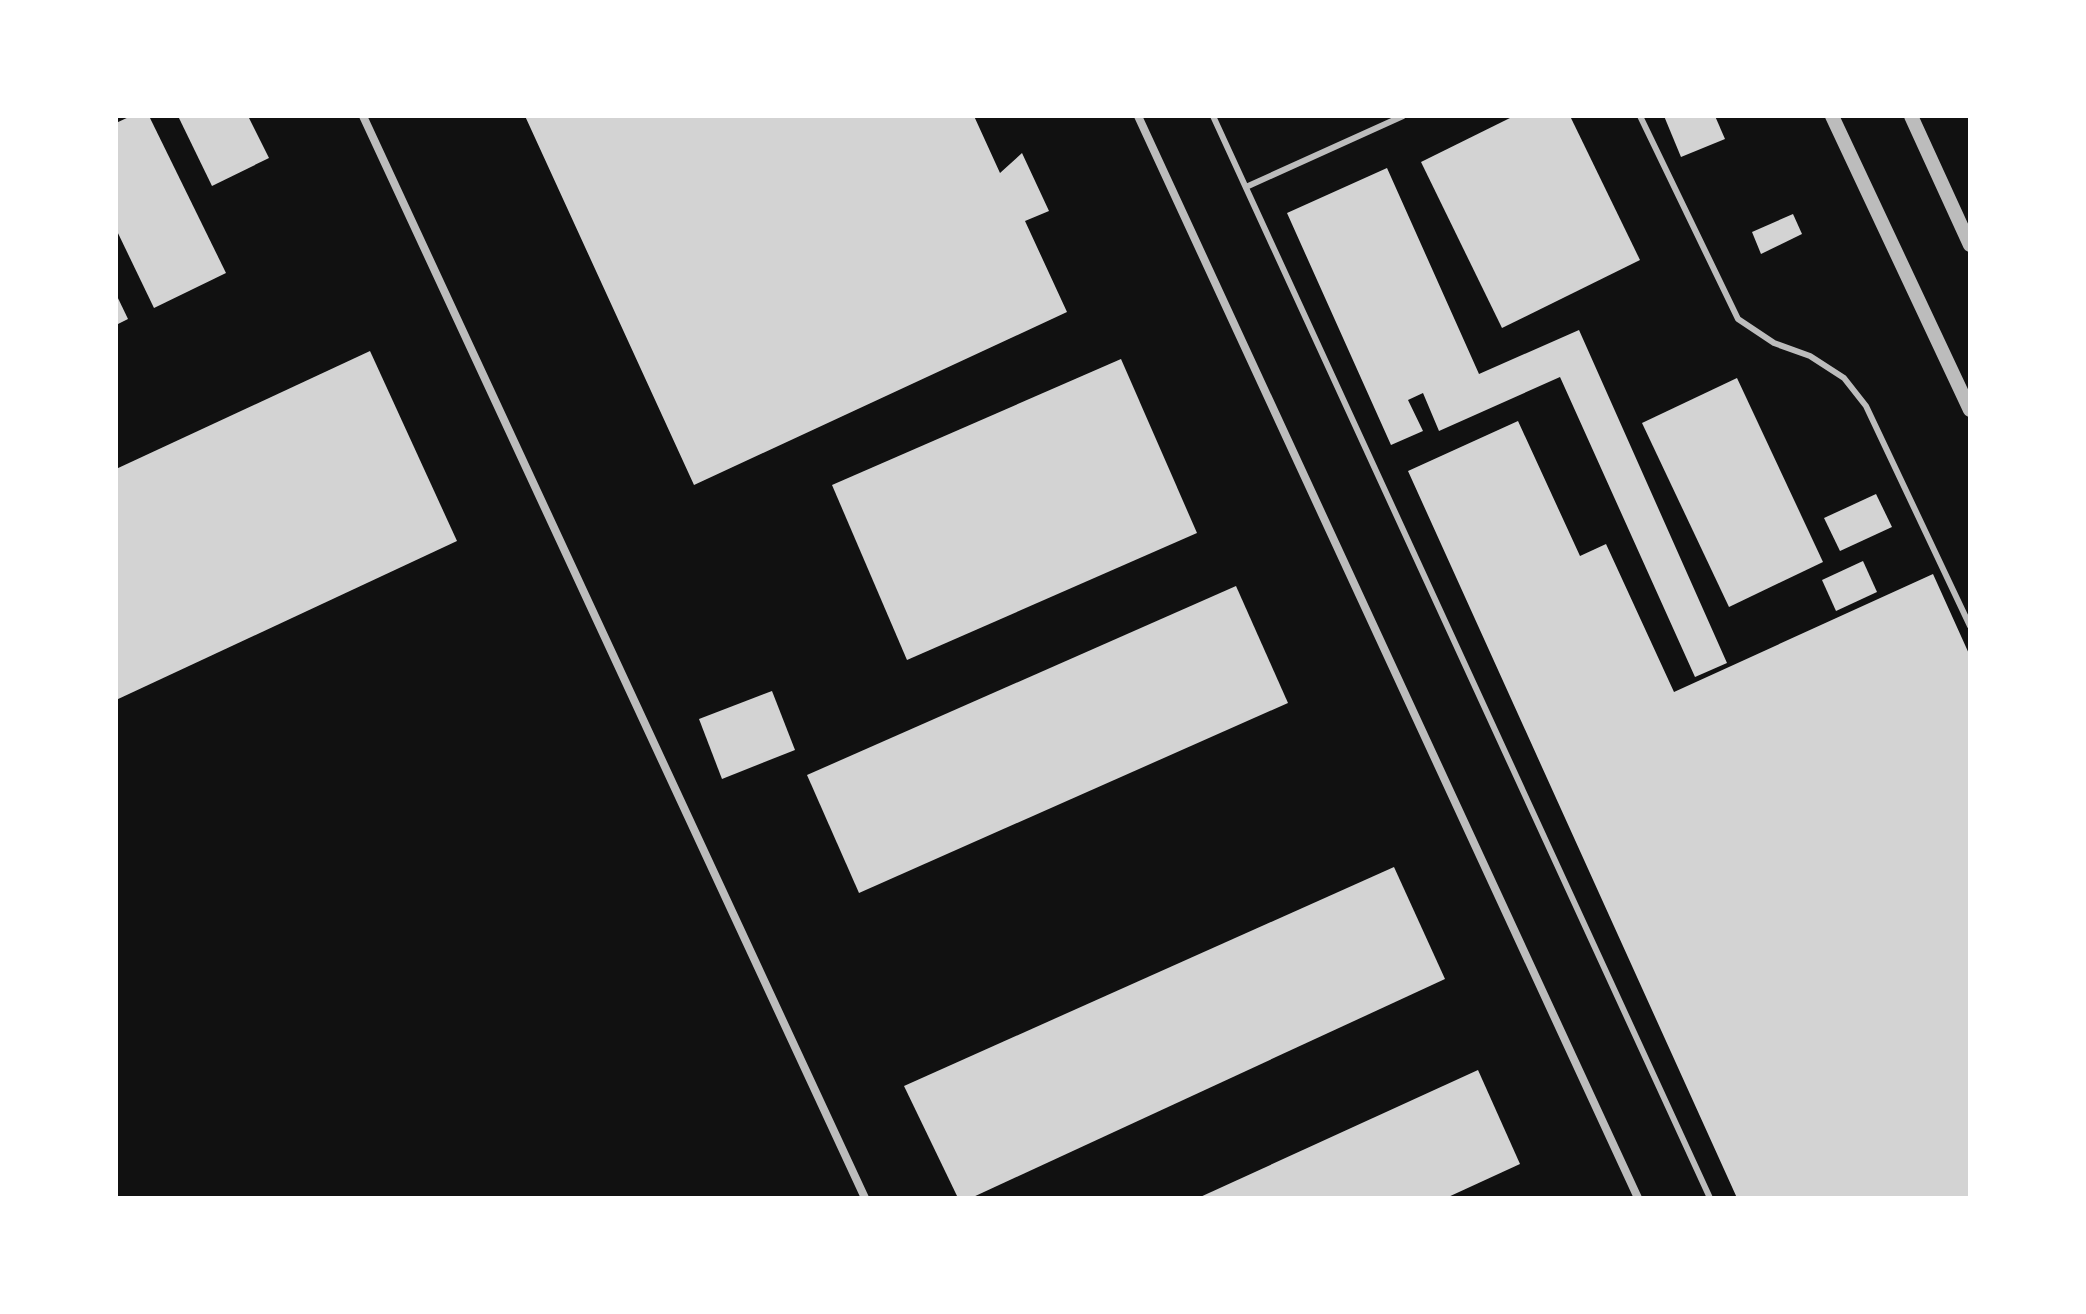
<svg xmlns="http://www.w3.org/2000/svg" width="2086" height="1314" font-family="'Work Sans',sans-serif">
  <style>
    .building { fill: #d3d3d3 }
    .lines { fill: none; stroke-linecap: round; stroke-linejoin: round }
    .service { stroke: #bcbcbc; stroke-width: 6 }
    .minor { stroke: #bcbcbc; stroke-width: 8 }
    .tertiary { stroke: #bcbcbc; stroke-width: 14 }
  </style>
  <rect width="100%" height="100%" fill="#111"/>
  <g class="building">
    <polygon points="131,116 149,116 226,273 154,308 116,229 116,123"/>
    <polygon points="178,116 248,116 269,158 212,186"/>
    <polygon points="525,116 974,116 1000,173 1022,153 1049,211 1025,221 1067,312 694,485"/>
    <polygon points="1514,116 1570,116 1640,260 1502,328 1421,162"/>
    <polygon points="1664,116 1715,116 1725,139 1681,157"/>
    <polygon points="1387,168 1479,374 1579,330 1727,663 1695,677 1560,377 1439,431 1423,393 1408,400 1423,431 1391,445 1287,213"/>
    <polygon points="1793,214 1802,234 1761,254 1752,232"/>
    <polygon points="116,294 128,319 116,325"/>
    <polygon points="370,351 457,541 116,700 116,469"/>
    <polygon points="1121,359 1197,533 907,660 832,485"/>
    <polygon points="1737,378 1823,562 1729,607 1642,423"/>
    <polygon points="1518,421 1580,556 1606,544 1674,692 1933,574 1970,656 1970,1198 1737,1198 1408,471"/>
    <polygon points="1876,494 1892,527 1840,551 1824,518"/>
    <polygon points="1863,561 1877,592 1836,611 1822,580"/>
    <polygon points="1236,586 1288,703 859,893 807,775"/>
    <polygon points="772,691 795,750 722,779 699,719"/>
    <polygon points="1394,867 1445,979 971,1198 958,1198 904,1086"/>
    <polygon points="1478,1070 1520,1164 1446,1198 1198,1198"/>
  </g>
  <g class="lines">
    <g class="service">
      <polyline points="1213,116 1710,1198"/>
      <polyline points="1640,116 1738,319 1774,343 1810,356 1844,378 1866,406 1970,626"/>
      <polyline points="1246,187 1403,116"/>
    </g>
    <g class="minor">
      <polyline points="363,116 865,1198"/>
      <polyline points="1138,116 1638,1198"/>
    </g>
    <g class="tertiary">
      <polyline points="1832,116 1970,410"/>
      <polyline points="1911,116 1970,245"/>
    </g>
  </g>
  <rect width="2086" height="1314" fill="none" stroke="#ffffff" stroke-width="236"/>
</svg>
